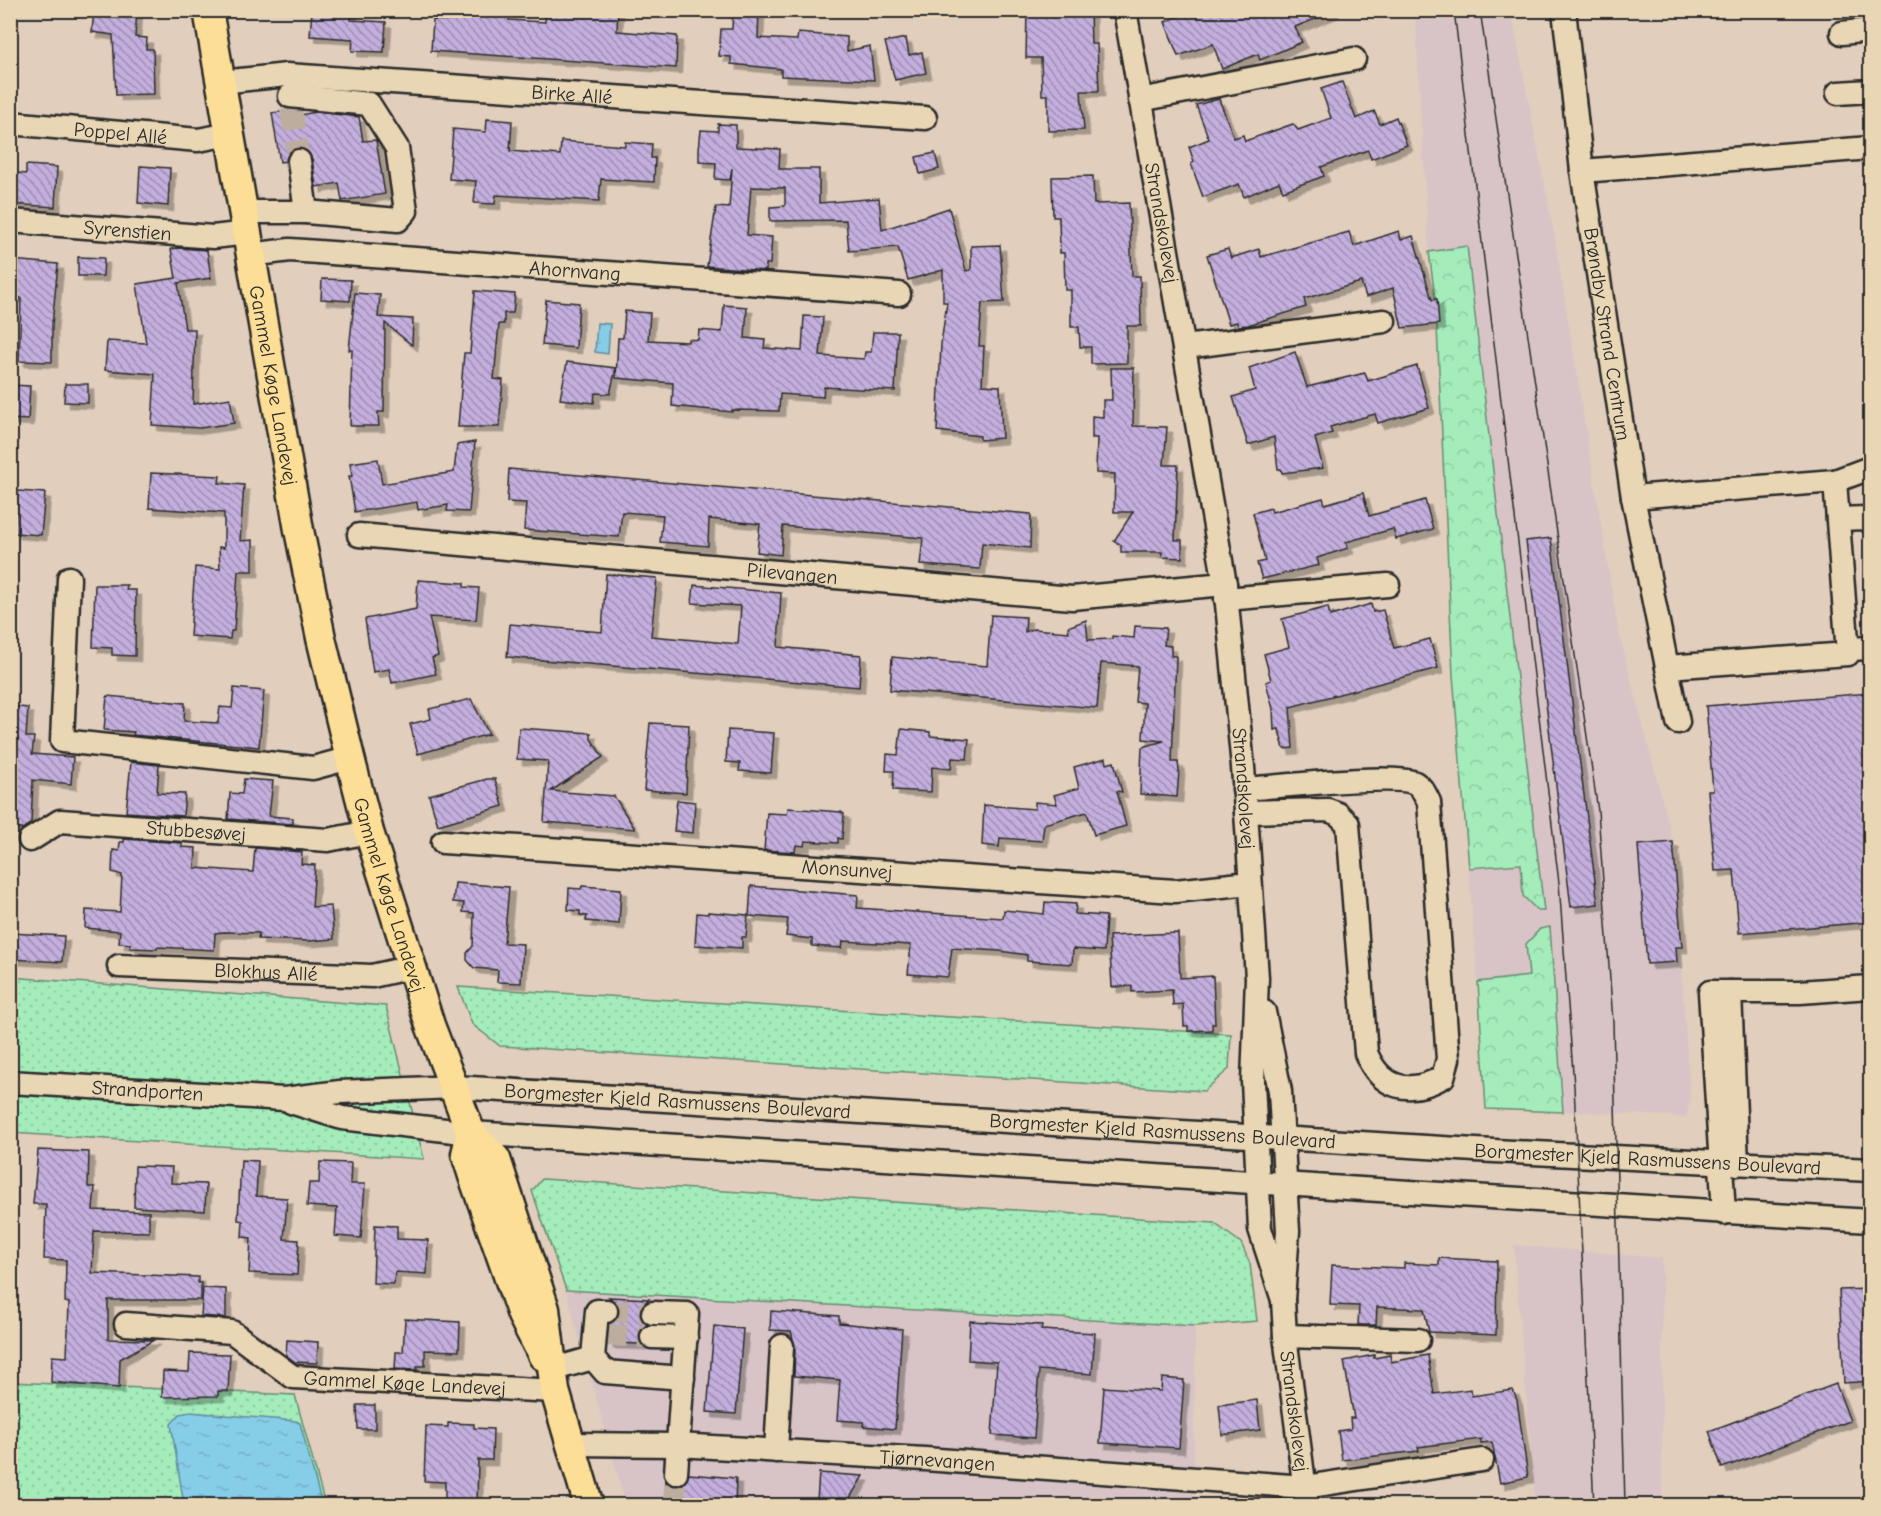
<svg xmlns="http://www.w3.org/2000/svg" width="1881" height="1516" font-family="'Comic Neue',sans-serif">
  <style>
    .built { fill: #d8c4c6 }
    .grass { fill: url(#grass-dots); stroke: #688c72; stroke-width: 1.5 }
    .forest { fill: url(#forest-crowns); stroke: #688c72; stroke-width: 1.5 }
    .water { fill: url(#water-ripples); stroke: #628c9c; stroke-width: 1.5 }
    .building { fill: url(#building-back-hatch); stroke: #2b2b2b; stroke-width: 1.5; filter: url(#shadow) }
    .lines { fill: none; stroke-linecap: round; stroke-linejoin: round }
    .minor-tunnel { stroke: #bdad9f; stroke-width: 22; stroke-dasharray: 22 11; stroke-linecap: butt }
    .minor-casing { stroke: #2b2b2b; stroke-width: 27 }
    .major-casing { stroke: #2b2b2b; stroke-width: 33 }
    .minor { stroke: #e9d6b4; stroke-width: 22 }
    .major { stroke: #fcde96; stroke-width: 28 }
    .tram { stroke: #2b2b2b; stroke-width: 1.5 }
    .labels { text-anchor: middle; dominant-baseline: central; stroke-width: 6; stroke-linejoin: round; paint-order: stroke }
    .street-label { font-size: 20px; fill: #2b2b2b; stroke: #e9d6b4 }
  </style>
  <defs>
    <pattern id="grass-dots" width="8" height="8" patternUnits="userSpaceOnUse" patternTransform="scale(1.5)"><rect width="8" height="8" fill="#a4ecba"/><path d="M2 2h.1M6 6h.1" fill="none" stroke="#8dcba0" stroke-width="1.8" stroke-linecap="round"/></pattern>
    <pattern id="forest-crowns" width="20" height="18" patternUnits="userSpaceOnUse" patternTransform="scale(1.5)"><rect width="20" height="18" fill="#a4ecba"/><path d="M2 6a3 3 0 1 1 6 0M12 15a3 3 0 1 1 6 0" fill="none" stroke="#8dcba0"/></pattern>
    <pattern id="water-ripples" width="26" height="14" patternUnits="userSpaceOnUse" patternTransform="scale(1.5)"><rect width="26" height="14" fill="#86cde8"/><path d="M2 4q2-2 4 0t4 0M15 11q2-2 4 0t4 0" fill="none" stroke="#74b0c7"/></pattern>
    <pattern id="building-back-hatch" width="6" height="6" patternUnits="userSpaceOnUse" patternTransform="scale(1.5)"><rect width="6" height="6" fill="#c3aedd"/><path d="M-1 5l2 2M0 0l6 6M5-1l2 2" fill="none" stroke="#9f8eb3"/></pattern>
    <filter id="shadow"><feDropShadow dx="5.5" dy="5.5" stdDeviation="0" flood-color="#0004"/></filter>
  </defs>
  <rect width="100%" height="100%" fill="#e1cebc"/>
  <filter id="ink" filterUnits="userSpaceOnUse"><feTurbulence type="fractalNoise" baseFrequency=".0167" numOctaves="2"/><feDisplacementMap in="SourceGraphic" scale="12" xChannelSelector="R" yChannelSelector="G"/><feConvolveMatrix kernelMatrix="1 2 1 2 8 2 1 2 1" color-interpolation-filters="sRGB"/></filter>
  <g filter="url(#ink)">
    <g class="built">
      <polygon points="1415,11 1511,11 1554,234 1618,629 1673,842 1690,1101 1686,1117 1488,1107 1453,675 1436,305 1429,252"/>
      <polygon points="1514,1245 1662,1258 1662,1505 1535,1505"/>
      <polygon points="566,1290 1195,1326 1194,1494 1197,1505 626,1505"/>
    </g>
    <g class="grass">
      <polygon points="10,977 386,1006 424,1159 11,1133"/>
      <polygon points="458,987 1231,1034 1229,1069 1204,1091 500,1046 472,1024"/>
      <polygon points="542,1179 1214,1223 1241,1243 1250,1264 1257,1321 1195,1326 566,1290 532,1191"/>
      <polygon points="11,1382 295,1395 325,1505 11,1506"/>
    </g>
    <g class="forest">
      <polygon points="1467,246 1544,911 1538,911 1523,896 1521,864 1469,868 1453,675 1436,305 1429,252"/>
      <polygon points="1550,927 1563,1112 1486,1109 1478,982 1529,976 1526,944 1540,929"/>
    </g>
    <g class="water">
      <polygon points="597,323 610,324 608,354 595,352"/>
      <polygon points="190,1412 296,1421 300,1423 322,1505 184,1505 171,1424 180,1414"/>
    </g>
    <g class="building">
      <polygon points="94,10 137,10 135,37 147,38 146,49 153,49 154,94 116,95 113,35 92,32"/>
      <polygon points="312,10 352,10 351,20 386,22 384,52 352,51 353,39 310,36"/>
      <polygon points="546,10 618,10 617,31 677,36 676,68 431,51 433,20 451,21 451,12 510,15 509,20 545,22"/>
      <polygon points="733,10 759,10 758,38 797,40 798,33 847,37 847,51 870,46 874,80 781,76 781,69 731,64 731,57 719,56 721,29 732,29"/>
      <polygon points="1027,10 1090,10 1091,44 1097,44 1099,91 1081,91 1084,130 1048,131 1048,95 1042,95 1041,58 1026,58"/>
      <polygon points="1177,10 1333,10 1333,12 1295,27 1302,42 1260,60 1258,54 1222,69 1213,44 1178,56 1165,22 1179,16"/>
      <polygon points="906,38 909,55 922,52 926,73 895,80 885,42"/>
      <polygon points="1342,82 1356,119 1374,111 1380,124 1396,117 1407,145 1371,159 1368,150 1321,167 1324,176 1283,191 1279,182 1244,197 1239,184 1203,197 1191,164 1194,162 1189,147 1209,139 1196,105 1219,99 1234,138 1243,135 1245,141 1293,124 1298,130 1331,118 1321,89"/>
      <polygon points="294,110 299,111 300,115 316,112 359,117 363,141 376,140 385,194 342,201 339,183 316,187 312,159 304,148 291,150 286,161 280,162 272,113"/>
      <polygon points="487,119 512,121 510,151 560,155 561,141 625,146 625,142 652,144 651,158 655,158 654,182 601,179 599,201 496,195 495,204 474,203 476,181 449,179 453,129 486,132"/>
      <polygon points="718,124 736,125 736,147 780,149 779,169 819,169 819,203 879,198 882,230 949,208 966,271 971,270 971,246 1000,245 1004,302 982,303 979,346 984,346 982,385 1000,386 1002,438 980,440 980,436 937,431 941,344 947,302 943,302 943,270 908,280 898,247 849,251 846,220 770,221 770,207 785,206 785,188 751,187 747,235 772,237 770,264 766,264 766,271 707,266 716,207 729,208 732,168 730,180 715,179 716,163 699,162 699,149 701,130 718,131"/>
      <polygon points="935,153 939,169 920,174 916,157"/>
      <polygon points="26,165 57,167 55,207 10,204 10,172 26,174"/>
      <polygon points="140,166 170,168 168,206 138,203"/>
      <polygon points="1093,176 1094,204 1129,203 1132,276 1140,276 1141,326 1127,326 1127,363 1091,364 1091,347 1080,347 1079,327 1071,327 1071,290 1065,290 1064,253 1060,253 1059,217 1053,217 1052,177"/>
      <polygon points="1399,231 1401,240 1413,236 1432,300 1437,299 1439,324 1402,328 1393,288 1366,297 1361,282 1304,299 1306,307 1248,325 1238,326 1237,322 1229,324 1207,255 1228,249 1231,258 1259,249 1261,257 1349,232 1354,246"/>
      <polygon points="178,248 207,250 211,278 178,283 185,329 195,329 193,404 230,398 234,423 200,428 152,425 155,374 105,370 107,341 146,343 137,284 176,278 171,249"/>
      <polygon points="78,257 104,258 103,276 78,276"/>
      <polygon points="10,260 58,264 52,325 52,362 19,361 21,298 10,297"/>
      <polygon points="322,279 351,280 350,301 321,299"/>
      <polygon points="475,291 515,294 513,313 504,313 504,324 499,324 494,379 503,380 499,427 458,427 464,353 470,353"/>
      <polygon points="355,293 380,295 378,317 413,319 412,345 385,323 384,412 378,412 379,426 350,426 352,350 349,350"/>
      <polygon points="546,300 579,303 576,348 542,345"/>
      <polygon points="724,305 747,307 745,338 765,340 764,348 802,351 804,316 823,317 820,356 864,359 865,352 871,352 873,332 898,332 895,391 824,387 823,397 780,394 779,411 732,410 732,412 672,406 673,383 616,378 618,338 623,338 625,311 650,313 648,340 688,342 688,339 698,340 699,330 722,332"/>
      <polygon points="1295,352 1307,387 1365,373 1368,381 1417,366 1429,408 1378,423 1375,414 1330,427 1332,433 1315,438 1323,468 1282,473 1281,469 1278,469 1274,437 1248,445 1233,397 1255,390 1249,368"/>
      <polygon points="567,362 616,368 610,394 595,393 594,403 560,399"/>
      <polygon points="1111,368 1134,368 1133,426 1167,427 1164,465 1178,465 1175,540 1182,540 1182,558 1162,557 1162,552 1121,552 1121,545 1114,541 1133,512 1114,512 1115,474 1096,473 1097,438 1092,438 1092,416 1103,417 1103,400 1112,400"/>
      <polygon points="65,384 88,384 88,403 64,402"/>
      <polygon points="10,385 30,386 28,420 10,419"/>
      <polygon points="475,442 469,512 447,511 448,505 418,510 417,502 355,512 349,476 352,476 350,463 378,459 382,484 454,472 457,445"/>
      <polygon points="509,469 1031,514 1030,548 982,543 980,569 920,565 923,538 783,526 781,555 757,552 760,524 709,519 708,546 660,542 663,515 622,512 619,537 524,530 526,503 507,502"/>
      <polygon points="151,473 220,476 219,483 244,485 240,541 253,540 253,571 238,571 234,631 231,631 230,639 190,636 195,567 220,569 219,547 224,548 224,513 149,508"/>
      <polygon points="18,491 45,493 41,535 14,533"/>
      <polygon points="1363,493 1369,516 1425,500 1433,529 1396,539 1393,529 1346,542 1348,548 1317,558 1319,565 1262,579 1257,563 1265,561 1253,513 1271,508 1272,512 1323,498 1325,504"/>
      <polygon points="1551,538 1598,904 1571,907 1526,541"/>
      <polygon points="606,574 657,578 651,636 738,644 741,606 692,603 694,585 781,593 778,647 861,655 859,687 507,657 510,624 602,632"/>
      <polygon points="418,580 464,583 464,587 479,588 476,620 429,617 438,656 432,658 436,674 392,683 389,669 373,672 365,619 416,609"/>
      <polygon points="95,585 127,585 126,590 136,590 135,656 112,655 112,648 93,647"/>
      <polygon points="1371,604 1373,612 1383,610 1394,648 1430,639 1438,668 1290,707 1293,748 1284,749 1279,729 1274,730 1273,709 1266,682 1271,680 1264,654 1289,647 1282,619 1328,607 1330,616"/>
      <polygon points="991,615 1026,617 1025,632 1033,629 1069,632 1068,627 1086,620 1088,640 1112,639 1112,636 1134,638 1135,626 1166,628 1164,645 1171,646 1171,656 1176,656 1172,762 1178,762 1179,771 1177,797 1140,794 1142,747 1164,741 1143,739 1145,703 1135,702 1138,666 1101,663 1097,708 890,690 892,657 987,666"/>
      <polygon points="234,688 264,691 259,747 133,735 134,732 104,730 107,696 185,703 184,721 218,723 220,707 232,708"/>
      <polygon points="1870,693 1870,922 1739,933 1734,870 1715,871 1708,791 1713,791 1706,706"/>
      <polygon points="471,699 489,734 418,754 410,724 431,719 429,709"/>
      <polygon points="10,706 28,708 26,737 34,737 32,754 73,757 71,784 33,780 31,823 22,829 10,828"/>
      <polygon points="650,723 689,725 686,793 644,790"/>
      <polygon points="519,728 591,733 591,739 603,757 551,791 614,796 635,829 544,822 548,761 517,759"/>
      <polygon points="901,729 930,732 930,736 969,739 967,759 952,758 951,769 932,767 931,792 893,790 894,771 886,771 887,754 898,755"/>
      <polygon points="728,730 774,733 771,773 739,771 740,763 726,762"/>
      <polygon points="1106,758 1107,764 1114,762 1122,792 1117,791 1126,826 1094,835 1087,812 1044,824 1042,841 1000,838 999,847 982,845 984,805 1035,809 1035,802 1057,804 1054,795 1079,788 1074,767"/>
      <polygon points="131,762 159,765 157,793 185,794 183,816 126,812"/>
      <polygon points="244,779 273,781 269,816 293,818 293,824 228,819 230,793 242,794"/>
      <polygon points="487,779 495,779 503,806 438,825 429,795"/>
      <polygon points="677,800 695,802 693,833 674,831"/>
      <polygon points="788,808 841,812 844,814 842,839 838,838 838,843 805,841 804,846 796,845 795,852 764,850 767,813 787,814"/>
      <polygon points="124,839 182,843 182,847 196,848 195,868 253,872 255,848 302,852 301,864 315,865 312,907 331,906 334,939 309,941 258,939 259,933 224,932 215,933 214,950 157,947 157,949 130,948 131,944 119,943 120,931 85,928 86,910 120,912 122,875 112,872 113,850 119,851 120,842 124,842"/>
      <polygon points="1673,842 1682,947 1676,947 1677,962 1647,964 1638,845"/>
      <polygon points="455,883 509,887 504,943 523,944 521,983 497,982 498,970 474,968 467,960 467,953 473,946 474,913 463,912 464,903 453,902"/>
      <polygon points="582,886 621,889 619,924 586,921 587,916 580,915 580,911 568,910 569,888 581,889"/>
      <polygon points="751,886 858,895 857,908 1003,918 1004,910 1044,914 1045,902 1076,904 1075,914 1106,916 1104,951 1073,949 1072,964 1027,961 1027,955 1000,951 952,948 948,977 908,974 911,945 843,941 842,948 812,946 812,939 786,936 788,919 749,916"/>
      <polygon points="708,912 748,915 746,937 742,937 742,948 695,945 697,913 708,914"/>
      <polygon points="10,933 64,936 62,962 10,959"/>
      <polygon points="1178,933 1180,978 1213,976 1215,1024 1212,1024 1212,1030 1188,1031 1188,1026 1184,1026 1183,1004 1173,1005 1172,990 1132,992 1132,986 1112,987 1109,936"/>
      <polygon points="38,1150 89,1152 88,1187 95,1187 93,1210 149,1212 149,1232 94,1231 92,1273 198,1277 198,1283 201,1283 201,1300 108,1300 108,1339 154,1340 120,1359 119,1388 51,1382 52,1356 67,1357 69,1303 65,1302 66,1260 44,1259 46,1204 33,1204"/>
      <polygon points="241,1160 258,1161 256,1196 287,1198 284,1239 299,1240 297,1275 249,1273 251,1238 242,1237 243,1221 238,1220"/>
      <polygon points="320,1162 351,1163 350,1184 365,1184 361,1238 335,1236 337,1208 307,1206 309,1183 319,1183"/>
      <polygon points="135,1166 172,1167 171,1183 206,1184 205,1211 134,1207"/>
      <polygon points="375,1225 397,1226 397,1239 428,1240 427,1274 395,1272 394,1284 373,1283"/>
      <polygon points="1439,1258 1497,1261 1496,1335 1429,1332 1424,1309 1421,1309 1377,1307 1376,1325 1358,1325 1359,1306 1330,1305 1332,1265 1404,1268 1404,1263 1439,1265"/>
      <polygon points="203,1288 226,1289 226,1318 201,1316"/>
      <polygon points="1870,1289 1870,1381 1844,1383 1839,1290"/>
      <polygon points="609,1297 649,1299 642,1305 640,1312 641,1320 647,1325 639,1336 641,1344 608,1343 609,1324 617,1318 619,1312 617,1304"/>
      <polygon points="771,1311 839,1316 839,1323 902,1329 895,1429 863,1426 864,1422 837,1420 840,1380 794,1376 795,1347 791,1331 770,1330"/>
      <polygon points="405,1319 460,1322 459,1351 425,1350 425,1366 417,1366 417,1370 395,1369 396,1352 403,1352"/>
      <polygon points="970,1321 1042,1325 1041,1330 1095,1333 1092,1374 1039,1370 1034,1438 992,1435 997,1362 968,1360"/>
      <polygon points="714,1326 743,1329 736,1414 707,1412"/>
      <polygon points="287,1340 318,1342 317,1363 295,1362 286,1355"/>
      <polygon points="190,1353 230,1354 228,1391 218,1391 218,1396 162,1397 163,1371 189,1372"/>
      <polygon points="1374,1355 1374,1358 1390,1355 1391,1362 1428,1355 1434,1394 1471,1389 1472,1396 1513,1390 1517,1400 1528,1477 1500,1483 1492,1442 1481,1443 1481,1439 1418,1447 1419,1451 1342,1460 1338,1431 1351,1429 1350,1418 1354,1418 1344,1361"/>
      <polygon points="1162,1378 1184,1380 1179,1448 1100,1443 1104,1387 1161,1391"/>
      <polygon points="1836,1384 1850,1421 1722,1468 1709,1431"/>
      <polygon points="1257,1400 1260,1430 1222,1435 1219,1405"/>
      <polygon points="357,1405 375,1405 375,1429 358,1429"/>
      <polygon points="448,1423 474,1424 474,1428 493,1429 492,1460 478,1460 477,1506 445,1506 445,1482 424,1481 426,1426 448,1427"/>
      <polygon points="819,1473 863,1476 847,1503 817,1501"/>
      <polygon points="689,1474 736,1478 735,1506 665,1506 666,1482 674,1486 681,1485"/>
    </g>
    <g class="lines">
      <g class="minor-tunnel">
        <polyline points="291,108 299,161"/>
        <polyline points="606,1311 653,1313"/>
        <polyline points="605,1335 652,1337"/>
        <polyline points="674,1506 676,1473"/>
      </g>
      <defs>
        <g id="minor">
          <path id="s1" d="M1125,10L1225,584L1243,767L1257,978L1253,1081L1260,1229L1283,1300"/>
          <path id="s2" d="M1564,10L1582,171L1633,497L1678,722"/>
          <polyline points="1842,33 1870,30"/>
          <path id="s3" d="M221,82L287,75L925,118"/>
          <polyline points="1838,93 1870,91"/>
          <polyline points="290,96 369,104 397,148 406,211 398,220 306,212"/>
          <polyline points="1140,100 1354,59"/>
          <path id="s4" d="M10,123L198,140L230,134"/>
          <polyline points="1582,171 1870,148"/>
          <polyline points="243,212 306,212 299,161"/>
          <path id="s5" d="M10,221L213,237L247,233"/>
          <path id="s6" d="M250,255L290,250L899,294"/>
          <polyline points="1185,347 1384,321"/>
          <polyline points="1835,481 1870,468"/>
          <polyline points="1633,497 1835,481 1848,654 1667,667"/>
          <polyline points="1838,519 1866,518 1870,522"/>
          <path id="s7" d="M359,535L1072,598L1225,584"/>
          <polyline points="69,578 62,741 313,768 350,758"/>
          <polyline points="1226,599 1388,585"/>
          <polyline points="1848,649 1870,648"/>
          <path d="M1244,789C1274,787 1395,773 1415,783C1423,788 1425,794 1429,802L1448,1059L1443,1077C1409,1096 1381,1089 1366,1053L1348,824L1338,814L1328,810L1246,812"/>
          <path id="s8" d="M30,840L60,821L328,840L369,832"/>
          <path id="s9" d="M443,842L1175,891L1250,883"/>
          <path id="s10" d="M119,966L372,976L412,967"/>
          <polyline points="1730,992 1737,1164"/>
          <path id="s11" d="M1264,1012L1280,1091L1288,1231L1283,1300L1285,1336L1307,1506"/>
          <path id="s12" d="M10,1082L284,1099L340,1092L454,1087L1475,1150L1870,1170"/>
          <polyline points="291,1102 342,1118 471,1133 1870,1221"/>
          <polyline points="1724,1213 1710,992 1800,992 1870,987"/>
          <polyline points="606,1311 597,1311 593,1358 605,1372 683,1378"/>
          <polyline points="653,1313 687,1314 676,1473"/>
          <path id="s13" d="M126,1324L232,1332L293,1377L555,1391"/>
          <polyline points="1285,1336 1418,1340"/>
          <polyline points="652,1337 686,1338"/>
          <polyline points="551,1370 593,1358"/>
          <path id="s14" d="M569,1444L677,1445L925,1459L1305,1487L1482,1460"/>
          <polyline points="776,1451 782,1346"/>
        </g>
        <g id="major">
          <path id="s15" d="M208,10L299,530L321,638L350,758L369,832L430,1025L471,1133L496,1159L545,1309L555,1391L589,1506"/>
          <polyline points="471,1133 466,1154 473,1176 522,1315 543,1356"/>
        </g>
      </defs>
      <use href="#minor" class="minor-casing"/>
      <use href="#major" class="major-casing"/>
      <use href="#minor" class="minor"/>
      <use href="#major" class="major"/>
      <g class="tram">
        <polyline points="1454,10 1559,883 1574,1086 1594,1506"/>
        <polyline points="1480,10 1598,811 1613,1022 1625,1506"/>
      </g>
    </g>
  </g>
  <g class="labels">
    <g class="street-label">
      <text stroke="none"><textPath href="#s3" startOffset="352">Birke Allé</textPath></text>
      <text stroke="none"><textPath href="#s4" startOffset="111">Poppel Allé</textPath></text>
      <text stroke="none"><textPath href="#s1" startOffset="216">Strandskolevej</textPath></text>
      <text stroke="none"><textPath href="#s5" startOffset="118">Syrenstien</textPath></text>
      <text stroke="none"><textPath href="#s6" startOffset="326">Ahornvang</textPath></text>
      <text stroke="none"><textPath href="#s2" startOffset="327">Brøndby Strand Centrum</textPath></text>
      <text stroke="none"><textPath href="#s15" startOffset="381">Gammel Køge Landevej</textPath></text>
      <text stroke="none"><textPath href="#s7" startOffset="435">Pilevangen</textPath></text>
      <text stroke="none"><textPath href="#s1" startOffset="788">Strandskolevej</textPath></text>
      <text stroke="none"><textPath href="#s8" startOffset="172">Stubbesøvej</textPath></text>
      <text stroke="none"><textPath href="#s9" startOffset="405">Monsunvej</textPath></text>
      <text stroke="none"><textPath href="#s15" startOffset="904">Gammel Køge Landevej</textPath></text>
      <text stroke="none"><textPath href="#s10" startOffset="147">Blokhus Allé</textPath></text>
      <text stroke="none"><textPath href="#s12" startOffset="138">Strandporten</textPath></text>
      <text stroke="none"><textPath href="#s12" startOffset="669">Borgmester Kjeld Rasmussens Boulevard</textPath></text>
      <text stroke="none"><textPath href="#s12" startOffset="1155">Borgmester Kjeld Rasmussens Boulevard</textPath></text>
      <text stroke="none"><textPath href="#s12" startOffset="1641">Borgmester Kjeld Rasmussens Boulevard</textPath></text>
      <text stroke="none"><textPath href="#s13" startOffset="294">Gammel Køge Landevej</textPath></text>
      <text stroke="none"><textPath href="#s11" startOffset="402">Strandskolevej</textPath></text>
      <text stroke="none"><textPath href="#s14" startOffset="369">Tjørnevangen</textPath></text>
    </g>
  </g>
  <rect width="1881" height="1516" fill="none" stroke="#e9d6b4" stroke-width="36"/>
  <rect x="18" y="18" width="1845" height="1480" fill="none" stroke="#2b2b2b" stroke-width="2" filter="url(#ink)"/>
</svg>
